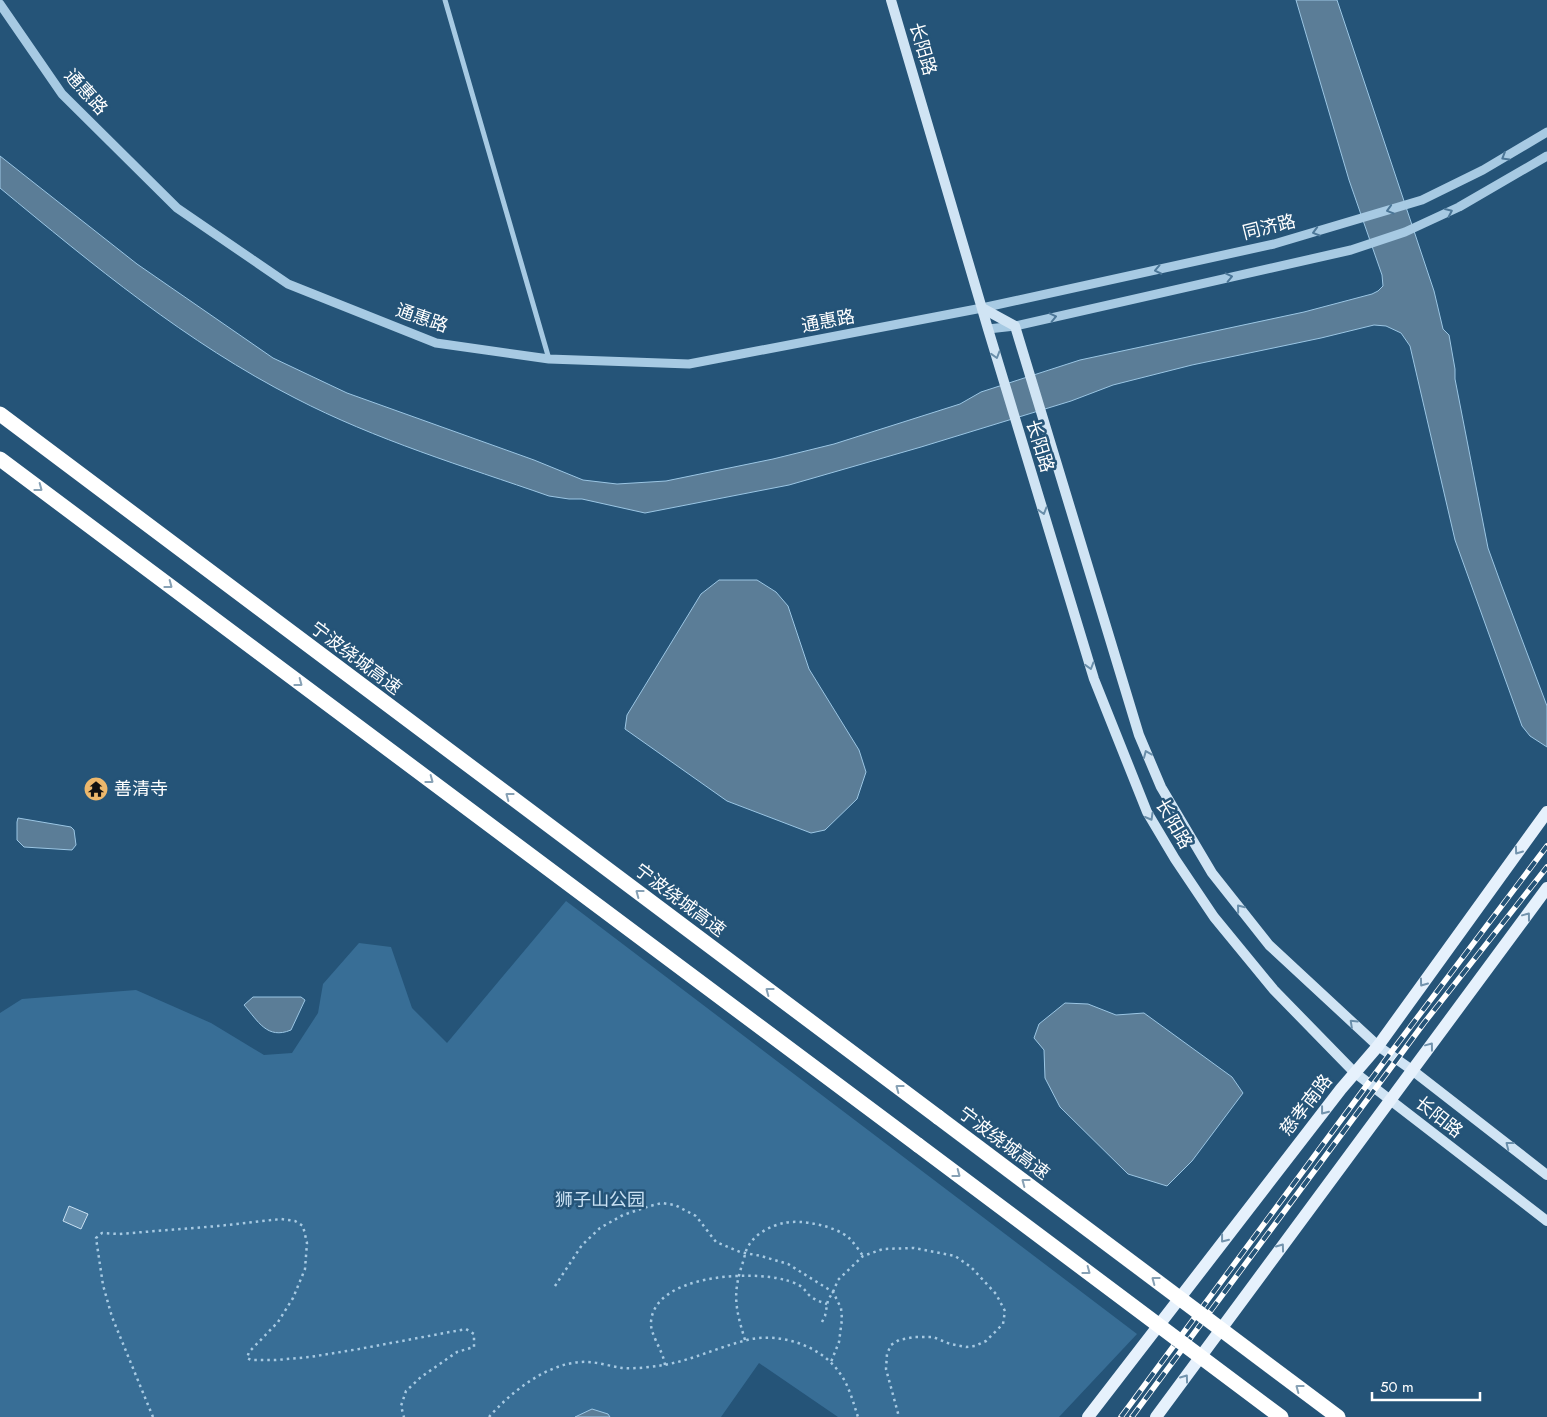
<svg xmlns="http://www.w3.org/2000/svg" width="1547" height="1417" font-family="Jost,'Noto Sans SC',sans-serif">
  <style>
    .green { fill: #386e96 }
    .water { fill: #5b7d97; stroke: #9bc6e4 }
    .building { fill: #658fae; stroke: #c9e1f3 }
    .lines { fill: none; stroke-linecap: round; stroke-linejoin: round }
    .path { stroke: #a7cae3; stroke-width: 2.5; stroke-dasharray: 2.5 4; stroke-linecap: butt }
    .minor { stroke: #a7cae3; stroke-width: 5 }
    .tertiary { stroke: #a7cae3; stroke-width: 9 }
    .secondary { stroke: #d0e4f4; stroke-width: 10 }
    .primary { stroke: #e6f1fc; stroke-width: 12 }
    .motorway { stroke: #fff; stroke-width: 15 }
    .rail-casing { stroke: #fff; stroke-width: 5.5 }
    .rail { stroke: #255478; stroke-width: 4; stroke-dasharray: 11; stroke-linecap: butt }
    .motorway-bridge { stroke: #fff; stroke-width: 15 }
    .oneway { stroke: #4c7798 }
    .oneway2 { stroke: #698eaa }
    .oneway3 { stroke: #87a1b5 }
    .oneway4 { stroke: #7293ad }
    .labels { text-anchor: middle; dominant-baseline: central; stroke-width: 5; stroke-linejoin: round; paint-order: stroke }
    .street-label { font-size: 18px; fill: #fff; stroke: #255478 }
    .poi-label { font-size: 18px; fill: #fff; stroke: #255478; text-anchor: start }
    .park-label { font-size: 18px; fill: #c9e1f3; stroke: #255478 }
  </style>
  <rect width="100%" height="100%" fill="#255478"/>
  <polygon class="green" points="566,901 1137,1334 1059,1417 838,1417 759,1363 721,1417 0,1417 0,1013 22,999 136,990 211,1023 264,1055 292,1053 318,1013 323,984 359,943 391,947 412,1008 447,1043"/>
  <g class="water">
    <path d="M1296,0H1337L1434,291L1443,329L1449,335L1455,369V379L1488,548L1501,584L1547,706V747L1530,736L1522,726L1455,540L1410,346L1401,333L1386,326L1374,325L1321,338L1192,365L1113,385L1071,401L921,447L789,485L645,513L582,499H569L549,496C463,466 376,440 295,398C187,343 93,265 0,188V156L137,264L273,358L347,393L534,460L583,480L617,484L666,481L773,459L834,444L960,404L981,392L1080,360L1304,312L1372,294L1378,291L1383,286L1382,275L1349,180Z"/>
    <polygon points="719,580 757,580 776,592 788,606 809,669 859,750 866,772 857,799 825,830 811,833 727,801 625,729 627,715 701,594"/>
    <polygon points="18,818 71,827 74,830 76,845 72,850 24,847 17,840 17,822"/>
    <path d="M253,997H301L305,1000L291,1030C267,1040 258,1021 244,1005Z"/>
    <polygon points="1065,1003 1088,1004 1116,1015 1144,1013 1232,1077 1243,1093 1192,1161 1167,1186 1128,1174 1060,1107 1045,1078 1044,1050 1034,1038 1039,1024"/>
    <polygon points="592,1409 608,1414 610,1417 575,1417"/>
  </g>
  <polygon class="building" points="69,1206 88,1214 81,1229 63,1221"/>
  <g class="lines">
    <g class="path">
      <polyline points="555,1286 582,1245 600,1228 623,1215 650,1206 662,1203 675,1205 696,1216 716,1242 740,1252 761,1256 788,1264 833,1292 841,1308 842,1319 839,1342 831,1362"/>
      <polyline points="822,1322 825,1316 828,1300 833,1292 838,1280 863,1256 883,1249 914,1248 955,1256 971,1267 996,1294 1005,1311 1003,1324 986,1341 975,1346 966,1347 950,1344 933,1337 914,1337 899,1340 891,1345 887,1354 886,1369 899,1417"/>
      <path d="M745,1340C735,1307 732,1293 744,1259C745,1254 746,1249 749,1245C755,1234 772,1225 784,1223C801,1219 836,1226 849,1238C854,1243 859,1250 863,1256"/>
      <path d="M665,1365C663,1350 650,1335 651,1322C654,1275 750,1270 785,1280C790,1281 798,1284 802,1287C805,1290 807,1293 810,1296C815,1300 821,1302 827,1304"/>
      <polyline points="153,1417 112,1317 103,1285 96,1238 102,1233 119,1234 218,1226 281,1219 295,1221 303,1226 307,1243 305,1269 293,1298 278,1322 249,1352 247,1358 251,1360 276,1360 310,1357 359,1349 466,1329 474,1334 474,1347 457,1352 421,1377 406,1391 401,1406 404,1417"/>
      <path d="M489,1417C511,1392 546,1364 581,1362C595,1361 609,1366 622,1368C635,1369 651,1367 664,1365C692,1360 719,1347 747,1340C779,1332 820,1345 839,1372C849,1385 853,1402 858,1417"/>
    </g>
    <polyline class="minor" points="445,0 549,359"/>
    <g class="tertiary">
      <polyline points="0,4 62,94 177,208 288,284 436,343 549,359 689,364 982,308 1274,244 1422,200 1483,170 1547,132"/>
      <polyline points="988,329 1015,326 1351,250 1405,232 1459,207 1547,156"/>
    </g>
    <g class="secondary">
      <polyline points="891,0 988,329 1094,679 1147,812 1175,859 1214,917 1274,990 1354,1072 1547,1221"/>
      <polyline points="982,308 1015,326 1139,735 1161,787 1212,873 1269,945 1378,1046 1412,1070 1547,1175"/>
    </g>
    <g class="primary">
      <polyline points="1088,1417 1341,1089 1378,1046 1547,812"/>
      <polyline points="1156,1417 1547,888"/>
    </g>
    <g class="motorway">
      <polyline points="0,414 938,1117"/>
      <polyline points="0,459 918,1145"/>
    </g>
    <defs>
      <g id="rail">
        <polyline points="1121,1417 1392,1051 1547,846"/>
        <polyline points="1132,1417 1424,1023 1547,867"/>
      </g>
    </defs>
    <use href="#rail" class="rail-casing"/>
    <use href="#rail" class="rail"/>
    <g class="motorway-bridge">
      <polyline points="938,1117 1338,1417"/>
      <polyline points="918,1145 1281,1417"/>
    </g>
  </g>
  <defs><path id="oneway-chevron" d="M-2-3.5L2.5 0L-2 3.5" fill="none" stroke-width="1.6" stroke-linecap="round" stroke-linejoin="round" transform="scale(1.25)"/></defs>
  <g class="oneway">
    <use href="#oneway-chevron" transform="translate(1505 157) rotate(149)"/>
    <use href="#oneway-chevron" transform="translate(1390 210) rotate(163)"/>
    <use href="#oneway-chevron" transform="translate(1449 212) rotate(-25)"/>
    <use href="#oneway-chevron" transform="translate(1316 232) rotate(164)"/>
    <use href="#oneway-chevron" transform="translate(1158 270) rotate(168)"/>
    <use href="#oneway-chevron" transform="translate(1229 277) rotate(-13)"/>
    <use href="#oneway-chevron" transform="translate(1053 317) rotate(-13)"/>
  </g>
  <g class="oneway2">
    <use href="#oneway-chevron" transform="translate(996 355) rotate(73)"/>
    <use href="#oneway-chevron" transform="translate(1043 511) rotate(73)"/>
    <use href="#oneway-chevron" transform="translate(1090 666) rotate(73)"/>
    <use href="#oneway-chevron" transform="translate(1147 754) rotate(-113)"/>
    <use href="#oneway-chevron" transform="translate(1150 817) rotate(60)"/>
    <use href="#oneway-chevron" transform="translate(1240 908) rotate(-129)"/>
    <use href="#oneway-chevron" transform="translate(1353 1023) rotate(-137)"/>
    <use href="#oneway-chevron" transform="translate(1509 1145) rotate(-142)"/>
  </g>
  <g class="oneway3">
    <use href="#oneway-chevron" transform="translate(39 488) rotate(37)"/>
    <use href="#oneway-chevron" transform="translate(169 585) rotate(37)"/>
    <use href="#oneway-chevron" transform="translate(299 683) rotate(37)"/>
    <use href="#oneway-chevron" transform="translate(430 780) rotate(37)"/>
    <use href="#oneway-chevron" transform="translate(509 796) rotate(-143)"/>
    <use href="#oneway-chevron" transform="translate(639 893) rotate(-143)"/>
    <use href="#oneway-chevron" transform="translate(769 991) rotate(-143)"/>
    <use href="#oneway-chevron" transform="translate(899 1088) rotate(-143)"/>
    <use href="#oneway-chevron" transform="translate(957 1174) rotate(37)"/>
    <use href="#oneway-chevron" transform="translate(1025 1182) rotate(-143)"/>
    <use href="#oneway-chevron" transform="translate(1087 1271) rotate(37)"/>
    <use href="#oneway-chevron" transform="translate(1155 1280) rotate(-143)"/>
    <use href="#oneway-chevron" transform="translate(1299 1388) rotate(-143)"/>
  </g>
  <g class="oneway4">
    <use href="#oneway-chevron" transform="translate(1518 851) rotate(126)"/>
    <use href="#oneway-chevron" transform="translate(1527 916) rotate(-53)"/>
    <use href="#oneway-chevron" transform="translate(1423 983) rotate(126)"/>
    <use href="#oneway-chevron" transform="translate(1430 1046) rotate(-53)"/>
    <use href="#oneway-chevron" transform="translate(1324 1111) rotate(128)"/>
    <use href="#oneway-chevron" transform="translate(1224 1239) rotate(128)"/>
    <use href="#oneway-chevron" transform="translate(1281 1247) rotate(-54)"/>
    <use href="#oneway-chevron" transform="translate(1185 1378) rotate(-54)"/>
  </g>
  <defs>
    <symbol id="temple-disc" viewBox="-11 -11 22 22"><circle r="9.5" fill="#edb86c" stroke="#255478"/><path d="M0-6L5-2H3V0L6.5 2.5H4V6H1.5V3h-3V6H-4V2.5H-6.5L-3 0V-2H-5Z" fill="#111"/></symbol>
  </defs>
  <g fill-rule="evenodd">
    <use href="#temple-disc" x="82" y="775" width="28" height="28"/>
  </g>
  <g class="labels">
    <g class="street-label">
      <text transform="translate(923 49) rotate(74)">长阳路</text>
      <text transform="translate(86 92) rotate(48)">通惠路</text>
      <text transform="translate(1269 227) rotate(-14)">同济路</text>
      <text transform="translate(422 318) rotate(19)">通惠路</text>
      <text transform="translate(828 321) rotate(-11)">通惠路</text>
      <text transform="translate(1040 446) rotate(73)">长阳路</text>
      <text transform="translate(356 658) rotate(37)">宁波绕城高速</text>
      <text transform="translate(1174 824) rotate(60)">长阳路</text>
      <text transform="translate(680 900) rotate(37)">宁波绕城高速</text>
      <text transform="translate(1306 1105) rotate(-52)">慈孝南路</text>
      <text transform="translate(1439 1117) rotate(38)">长阳路</text>
      <text transform="translate(1004 1143) rotate(37)">宁波绕城高速</text>
    </g>
    <g class="poi-label">
      <text x="114" y="789">善清寺</text>
    </g>
    <g class="park-label">
      <text x="600" y="1200">狮子山公园</text>
    </g>
  </g>
  <path d="M1372 1392v8h108v-8" fill="none" stroke="#ffffff" stroke-width="2.5"/>
  <text x="1380" y="1392" font-size="15" fill="#ffffff" stroke="#255478" stroke-width="4" paint-order="stroke">50 m</text>
</svg>
